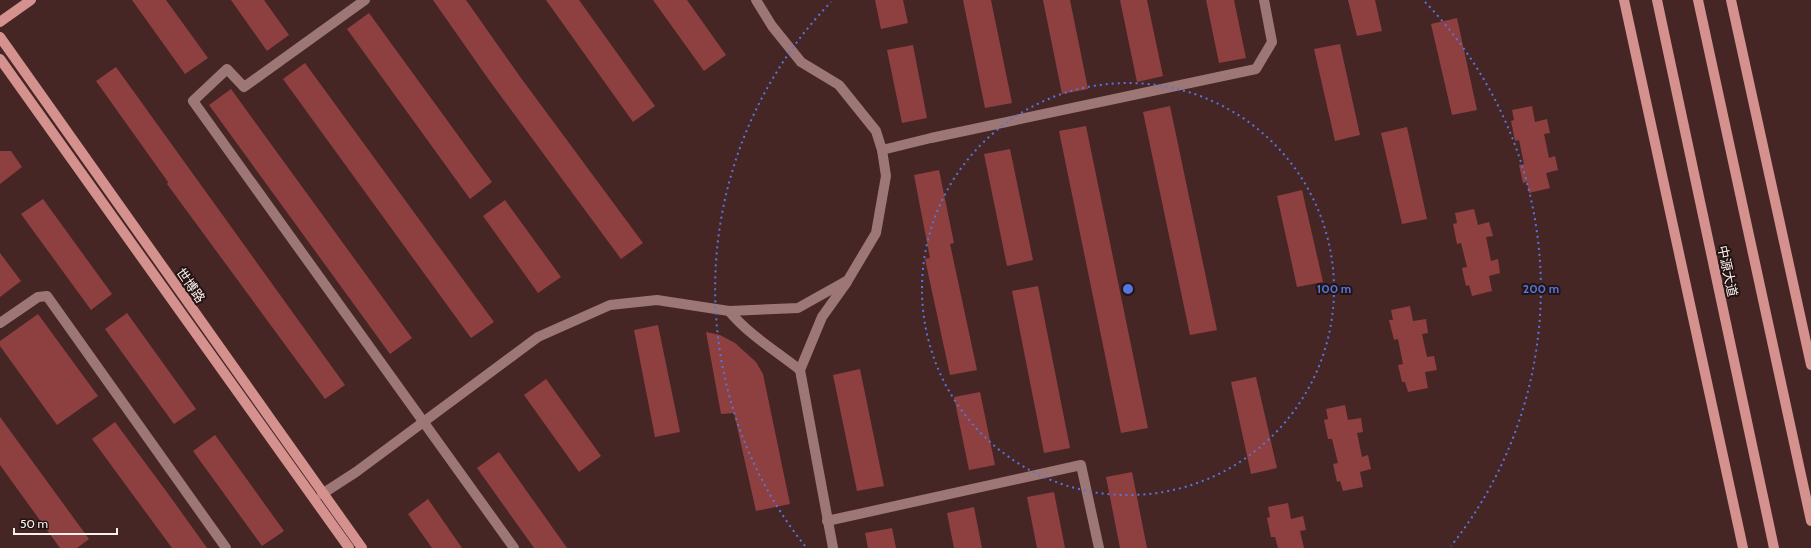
<svg xmlns="http://www.w3.org/2000/svg" width="1811" height="548" font-family="Cabin,'Noto Sans SC',sans-serif">
  <style>
    .building { fill: #8e3f3f }
    .lines { fill: none; stroke-linecap: round; stroke-linejoin: round }
    .minor { stroke: #9d7775; stroke-width: 10 }
    .major { stroke: #d5918e; stroke-width: 10 }
    .ring { fill: none; stroke: #5576de; stroke-width: 2; stroke-dasharray: 2 4 }
    .labels { text-anchor: middle; dominant-baseline: central; stroke-width: 4; stroke-linejoin: round; paint-order: stroke }
    .street-label { font-size: 13px; fill: #fcefee; stroke: #221413 }
    .centre { fill: #5576de; stroke: #221413; stroke-width: 2 }
    .ring-label { font-size: 12px; text-anchor: middle; font-weight: bold; fill: #5576de; stroke: #221413; stroke-width: 4; stroke-linejoin: round; paint-order: stroke }
  </style>
  <rect width="100%" height="100%" fill="#462625"/>
  <g class="building">
    <polygon points="132,0 166,0 208,58 185,74"/>
    <polygon points="231,0 264,0 289,35 267,51"/>
    <polygon points="433,0 466,0 521,78 643,243 621,259 489,80"/>
    <polygon points="546,0 579,0 655,106 633,122"/>
    <polygon points="653,0 687,0 726,55 704,71"/>
    <polygon points="875,0 903,0 908,23 881,29"/>
    <polygon points="963,0 991,0 1012,103 985,108"/>
    <polygon points="1043,0 1070,0 1088,89 1062,94"/>
    <polygon points="1120,0 1147,0 1163,76 1137,82"/>
    <polygon points="1206,0 1234,0 1246,58 1219,63"/>
    <polygon points="1348,0 1375,0 1382,31 1357,36"/>
    <polygon points="369,13 492,182 470,199 347,29"/>
    <polygon points="1457,18 1477,110 1452,115 1431,24"/>
    <polygon points="1340,44 1360,135 1335,141 1314,49"/>
    <polygon points="913,45 927,118 902,123 887,50"/>
    <polygon points="305,63 494,322 471,338 283,79"/>
    <polygon points="116,67 345,385 325,399 167,184 168,182 96,81"/>
    <polygon points="231,89 412,338 390,354 209,105"/>
    <polygon points="1170,106 1217,330 1190,335 1143,112"/>
    <polygon points="1532,106 1535,122 1547,119 1550,133 1544,134 1549,158 1555,156 1558,170 1546,173 1550,188 1529,193 1527,182 1523,183 1519,165 1524,164 1519,140 1515,141 1511,121 1514,120 1512,110"/>
    <polygon points="1086,126 1148,428 1121,433 1059,131"/>
    <polygon points="1407,127 1427,219 1402,224 1381,133"/>
    <polygon points="1010,149 1033,260 1007,266 984,154"/>
    <polygon points="0,151 11,151 22,167 0,184"/>
    <polygon points="939,170 954,243 950,244 977,370 950,375 925,259 930,258 914,175"/>
    <polygon points="1302,190 1323,282 1297,287 1277,196"/>
    <polygon points="43,199 112,294 91,310 21,214"/>
    <polygon points="505,200 561,277 538,293 483,216"/>
    <polygon points="1474,209 1478,225 1489,222 1493,236 1486,237 1491,261 1498,259 1500,273 1489,276 1492,291 1472,296 1469,285 1466,286 1462,268 1467,267 1461,243 1457,244 1453,224 1457,223 1455,213"/>
    <polygon points="0,253 21,281 0,297"/>
    <polygon points="1038,286 1070,448 1044,453 1012,291"/>
    <polygon points="1410,306 1413,321 1426,319 1428,333 1422,334 1427,357 1434,356 1437,370 1425,372 1428,388 1408,392 1405,382 1402,382 1398,365 1403,364 1398,339 1394,340 1389,320 1393,320 1391,310"/>
    <polygon points="127,313 196,409 174,424 105,329"/>
    <polygon points="38,314 98,396 57,425 0,346 0,341"/>
    <polygon points="658,325 680,432 655,437 634,330"/>
    <polygon points="706,332 720,335 735,343 756,362 763,374 790,504 756,511 734,413 721,414"/>
    <polygon points="860,369 884,486 857,491 833,375"/>
    <polygon points="1256,377 1277,468 1251,474 1231,382"/>
    <polygon points="546,379 601,456 579,472 524,395"/>
    <polygon points="980,392 995,465 969,470 954,397"/>
    <polygon points="1345,405 1348,420 1361,418 1363,432 1357,433 1362,457 1368,455 1371,469 1360,472 1363,487 1343,491 1340,481 1337,482 1333,464 1338,463 1332,439 1328,439 1324,420 1328,419 1326,409"/>
    <polygon points="0,417 89,539 77,548 60,548 0,465"/>
    <polygon points="115,422 169,495 207,548 172,548 111,465 92,439"/>
    <polygon points="215,435 284,531 262,546 193,451"/>
    <polygon points="499,452 567,548 534,548 477,468"/>
    <polygon points="1132,472 1147,548 1120,548 1106,477"/>
    <polygon points="1054,492 1065,548 1037,548 1027,497"/>
    <polygon points="428,499 462,548 432,548 408,514"/>
    <polygon points="1288,503 1291,519 1303,516 1306,530 1300,531 1304,548 1278,548 1275,537 1271,537 1267,518 1270,517 1268,507"/>
    <polygon points="974,507 982,548 954,548 947,513"/>
    <polygon points="892,528 896,548 868,548 865,533"/>
  </g>
  <g class="lines">
    <g class="minor">
      <polyline points="365,0 244,87 227,69 193,101 514,548"/>
      <polyline points="882,150 931,138 1256,69 1272,42 1264,0"/>
      <path d="M729,311C749,335 776,351 800,370"/>
      <polyline points="0,323 38,297 47,296 226,548"/>
      <polyline points="322,494 356,472 538,337 610,305 657,300 729,311 798,308 848,280 876,233 886,176 882,150 876,131 839,85 801,62 772,26 756,0"/>
      <polyline points="827,521 1081,465 1099,548"/>
      <polyline points="833,548 800,370 822,317 847,282"/>
    </g>
    <g class="major">
      <polyline points="1624,0 1743,548"/>
      <polyline points="1657,0 1774,548"/>
      <polyline points="1698,0 1811,521"/>
      <polyline points="1731,0 1811,365"/>
      <polyline points="0,22 31,0"/>
      <polyline points="0,37 362,548"/>
      <polyline points="0,59 349,548"/>
    </g>
  </g>
  <g class="ring">
    <circle cx="1128" cy="289" r="206"/>
    <path d="M805 546A413 413 0 0 1 831 2M1425 2A413 413 0 0 1 1451 546"/>
  </g>
  <g class="labels">
    <g class="street-label">
      <text transform="translate(1728 271) rotate(78)">中源大道</text>
      <text transform="translate(191 285) rotate(55)">世博路</text>
    </g>
  </g>
  <circle cx="1128" cy="289" r="6" class="centre"/>
  <g class="ring-label">
    <text x="1334" y="293">100 m</text>
    <text x="1541" y="293">200 m</text>
  </g>
  <path d="M14 528v6h103v-6" fill="none" stroke="#fcefee" stroke-width="2"/>
  <text x="20" y="528" font-size="12" fill="#fcefee" stroke="#221413" stroke-width="3" paint-order="stroke">50 m</text>
</svg>
